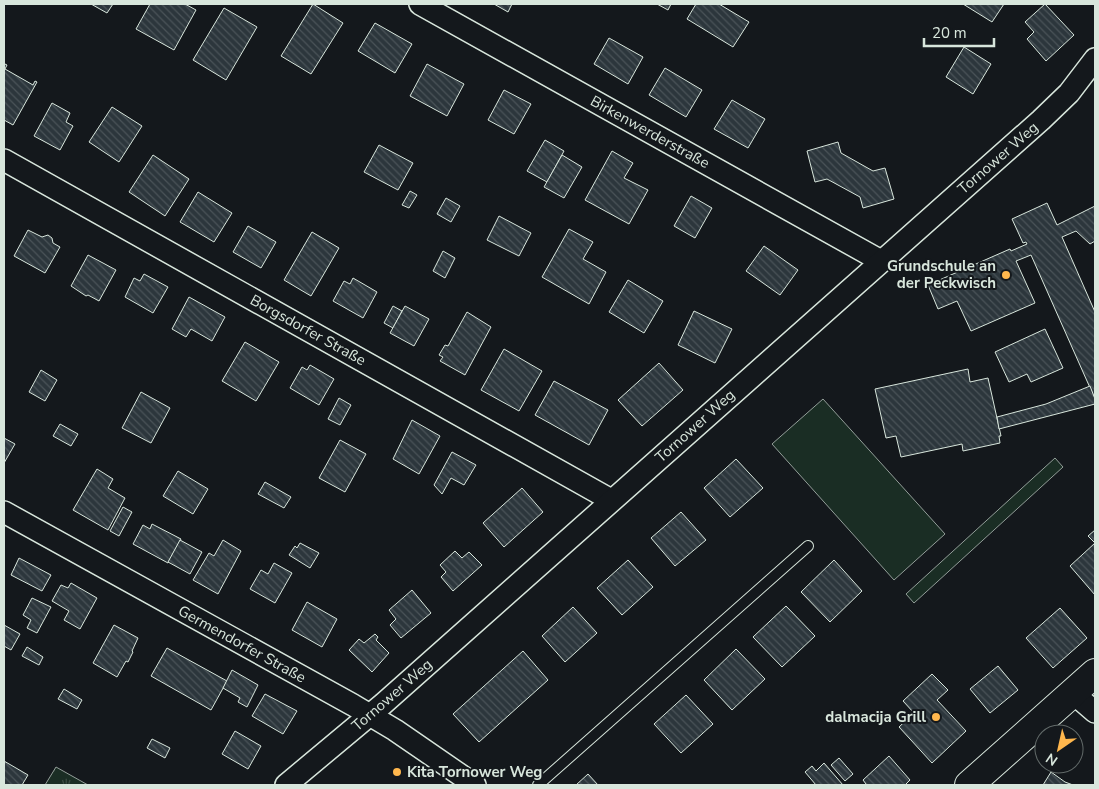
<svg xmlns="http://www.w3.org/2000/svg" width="1099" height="789" font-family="'Nunito Sans',sans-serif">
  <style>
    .park { fill: url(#park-tufts); stroke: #939e99 }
    .pitch { fill: #1a2d24; stroke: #939e99 }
    .building { fill: url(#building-back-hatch); stroke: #d8e6dc }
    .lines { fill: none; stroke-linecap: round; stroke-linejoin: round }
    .service-casing { stroke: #d8e6dc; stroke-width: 12 }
    .minor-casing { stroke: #d8e6dc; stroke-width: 24 }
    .secondary-casing { stroke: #d8e6dc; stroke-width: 30 }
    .service { stroke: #14181c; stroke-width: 10 }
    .minor { stroke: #14181c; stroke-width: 21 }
    .secondary { stroke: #14181c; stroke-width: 28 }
    .poi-dot { fill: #ffb74d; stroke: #14181c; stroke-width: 2 }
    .labels { text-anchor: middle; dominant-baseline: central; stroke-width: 4; stroke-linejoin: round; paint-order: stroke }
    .street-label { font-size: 15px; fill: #d8e6dc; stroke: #14181c }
    .poi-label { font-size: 15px; font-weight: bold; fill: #d8e6dc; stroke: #14181c; text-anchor: end }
  </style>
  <defs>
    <pattern id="park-tufts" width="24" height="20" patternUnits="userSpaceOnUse" patternTransform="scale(1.25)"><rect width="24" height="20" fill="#1a2d24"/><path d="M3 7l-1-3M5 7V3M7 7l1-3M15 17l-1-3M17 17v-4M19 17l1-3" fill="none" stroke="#3b4b43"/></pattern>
    <pattern id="building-back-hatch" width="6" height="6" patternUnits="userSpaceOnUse" patternTransform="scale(1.25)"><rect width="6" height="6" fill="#2c363c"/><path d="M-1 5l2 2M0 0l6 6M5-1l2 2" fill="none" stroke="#4a5358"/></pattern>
  </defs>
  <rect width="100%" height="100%" fill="#14181c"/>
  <polygon class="park" points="56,767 88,785 45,785"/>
  <g class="pitch">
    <polygon points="823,399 945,534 894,580 772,444"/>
    <polygon points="1055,458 1063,467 914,603 906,594"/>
  </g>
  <g class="building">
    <polygon points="91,4 113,4 107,13"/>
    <polygon points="150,4 185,4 196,10 174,50 136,29"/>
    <polygon points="313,4 343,23 311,74 281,56"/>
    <polygon points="494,4 512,4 508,12"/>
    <polygon points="657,4 671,4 668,10"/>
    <polygon points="696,4 719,4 749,22 733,47 687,19"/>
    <polygon points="963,4 1004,4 992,22"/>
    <polygon points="1045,4 1074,35 1046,61 1027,39 1034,32 1025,22"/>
    <polygon points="224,8 257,27 226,80 193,60"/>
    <polygon points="375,23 412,44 395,73 358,51"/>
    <polygon points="609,38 643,57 628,84 594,64"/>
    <polygon points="964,47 991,64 973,94 946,77"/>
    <polygon points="5,64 7,65 5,69 33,85 35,81 37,82 13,125 4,120 4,66"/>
    <polygon points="427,64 464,84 447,116 410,96"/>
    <polygon points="665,68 702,90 686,117 649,95"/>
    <polygon points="504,90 531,104 514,134 488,120"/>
    <polygon points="732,100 765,119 748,148 714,129"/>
    <polygon points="52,103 70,113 66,122 73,126 60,150 34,136"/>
    <polygon points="112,107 142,126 119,162 89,142"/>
    <polygon points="545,140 564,151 547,182 527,171"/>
    <polygon points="838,142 841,153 873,171 885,168 894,199 863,208 860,197 827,179 815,182 807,151"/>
    <polygon points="379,145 413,163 398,190 364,172"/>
    <polygon points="612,151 633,163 624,178 648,190 629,224 585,200"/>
    <polygon points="153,155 189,179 165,216 129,192"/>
    <polygon points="562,155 582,167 564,198 544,187"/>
    <polygon points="410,191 417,195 409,208 402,205"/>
    <polygon points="198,192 232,213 214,242 180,222"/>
    <polygon points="691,196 712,208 695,238 674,226"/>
    <polygon points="446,198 460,206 451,222 437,214"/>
    <polygon points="1047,203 1057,225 1095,206 1095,241 1090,244 1076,231 1062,237 1095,312 1095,399 1031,255 1016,261 1035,303 971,331 957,301 938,309 928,285 1010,249 1011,251 1027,244 1026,242 1023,243 1012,219"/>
    <polygon points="499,216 531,233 519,256 487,240"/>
    <polygon points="248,226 276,242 261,268 233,252"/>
    <polygon points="569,229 593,242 583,259 606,272 589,304 542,277"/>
    <polygon points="28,230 42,237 48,235 52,238 53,243 60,247 45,273 14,256"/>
    <polygon points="312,232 339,248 311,296 284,280"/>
    <polygon points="764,246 798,270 780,295 746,271"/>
    <polygon points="443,251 455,258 445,278 433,271"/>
    <polygon points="88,255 116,270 99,301 88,295 86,296 71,286"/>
    <polygon points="144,274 168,287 153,313 125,297 134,278 140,281"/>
    <polygon points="353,278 377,292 363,318 333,301 344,281 350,284"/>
    <polygon points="628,280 663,301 644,333 609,312"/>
    <polygon points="189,297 225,317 212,341 191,329 186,337 172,329"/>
    <polygon points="393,306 402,311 393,328 384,323"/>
    <polygon points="405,306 429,319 414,346 390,333"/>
    <polygon points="694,311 732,329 715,363 678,345"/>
    <polygon points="467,312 491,327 465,375 440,361 443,357 439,355 445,345 448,346"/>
    <polygon points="1045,329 1063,368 1031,382 1027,374 1009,382 995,352"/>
    <polygon points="245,342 279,362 256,401 222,381"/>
    <polygon points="504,349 542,371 519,411 481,390"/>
    <polygon points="659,363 683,390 642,426 618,400"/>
    <polygon points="310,365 334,379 319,405 290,388 302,367 307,370"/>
    <polygon points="968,369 970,382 988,378 1001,436 999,436 1000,443 963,451 962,444 901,457 896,436 886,438 875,389"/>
    <polygon points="41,370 57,380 45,401 29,392"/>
    <polygon points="554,381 608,410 589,445 535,415"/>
    <polygon points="1090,386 1095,399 1095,404 999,429 997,417 1046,404"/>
    <polygon points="141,392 170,408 151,443 122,428"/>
    <polygon points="339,398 351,405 340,425 328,419"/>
    <polygon points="412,420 440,436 419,474 393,459"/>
    <polygon points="60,424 78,434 71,446 53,436"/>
    <polygon points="4,438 15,444 4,463"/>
    <polygon points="340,440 366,454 345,492 319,478"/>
    <polygon points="452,452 476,465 464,485 451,478 442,494 434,485"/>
    <polygon points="736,459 763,488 730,517 704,488"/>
    <polygon points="97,469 113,479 108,488 125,498 108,530 73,510"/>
    <polygon points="178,471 208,489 193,514 163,496"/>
    <polygon points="265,482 291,497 284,508 258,494"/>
    <polygon points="522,488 543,512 504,547 483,523"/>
    <polygon points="123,507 132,512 119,536 110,531"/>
    <polygon points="681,512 706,540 675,566 651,538"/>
    <polygon points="152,524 181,539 168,563 133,544 143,525 150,529"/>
    <polygon points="1095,530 1095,595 1070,566 1095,543 1088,536"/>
    <polygon points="180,540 202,552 190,574 168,562"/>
    <polygon points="223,540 241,551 218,594 193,580 209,553 214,556"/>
    <polygon points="300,543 319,553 310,568 289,555 295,546 297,548"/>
    <polygon points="455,551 462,558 469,552 482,565 453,591 441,577 446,572 440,565"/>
    <polygon points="19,558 51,575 42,591 11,575"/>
    <polygon points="628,560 653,587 622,615 597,588"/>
    <polygon points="834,560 862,591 830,622 801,592"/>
    <polygon points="274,563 292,573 275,603 250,589 261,570 268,574"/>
    <polygon points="71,583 97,598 80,629 64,620 69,611 52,601 61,585 68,588"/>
    <polygon points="412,590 431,613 401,638 390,625 396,619 389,610"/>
    <polygon points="32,598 51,607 37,633 27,628 31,620 23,615"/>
    <polygon points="307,602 337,619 322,647 292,630"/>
    <polygon points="786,606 815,636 782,667 753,637"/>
    <polygon points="573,607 597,633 565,662 542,636"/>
    <polygon points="1060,608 1087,638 1053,668 1026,638"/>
    <polygon points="4,625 20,634 11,650 4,646"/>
    <polygon points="114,625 138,638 132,651 133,652 128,662 126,661 117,677 93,663"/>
    <polygon points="375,634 378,637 376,640 389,653 372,672 349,650 359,639 364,643"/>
    <polygon points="27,647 43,657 39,665 22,656"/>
    <polygon points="167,648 227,681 211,710 151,676"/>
    <polygon points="736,649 765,679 732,710 704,680"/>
    <polygon points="523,651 548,680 479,742 453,714"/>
    <polygon points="998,666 1018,690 990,713 970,689"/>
    <polygon points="232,670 258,685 247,707 238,702 240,698 223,688"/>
    <polygon points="932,674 948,690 937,700 966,731 932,763 899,727 914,713 903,701"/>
    <polygon points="64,689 82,700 77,709 58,699"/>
    <polygon points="265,694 297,711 283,734 252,716"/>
    <polygon points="686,695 713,724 681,753 654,724"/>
    <polygon points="235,731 261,746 248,769 222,754"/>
    <polygon points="152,739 170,748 165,758 147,748"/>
    <polygon points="889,756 910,780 905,785 865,785 866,784 863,780"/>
    <polygon points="839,758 853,774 845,781 831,765"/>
    <polygon points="4,761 28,775 22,785 4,785"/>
    <polygon points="824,763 843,785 816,785 805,772 812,766 816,771"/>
    <polygon points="1051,772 1065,782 1073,785 1043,785"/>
    <polygon points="588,774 598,785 576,785"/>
  </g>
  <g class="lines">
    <defs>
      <polyline id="service" points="538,785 808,546"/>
      <g id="minor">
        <polyline points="420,4 881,261"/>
        <polyline points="4,160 611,500"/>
        <polyline points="4,512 353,705 395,730 475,785"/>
        <polyline points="1073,693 1095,712"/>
        <polyline points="286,785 383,704 1041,120 1069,93 1095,59"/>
      </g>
      <polyline id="secondary" points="969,785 1095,673"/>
    </defs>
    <use href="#service" class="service-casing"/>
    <use href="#minor" class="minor-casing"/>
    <use href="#secondary" class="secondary-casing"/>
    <use href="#service" class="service"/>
    <use href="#minor" class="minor"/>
    <use href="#secondary" class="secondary"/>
  </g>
  <g class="poi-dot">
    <circle cx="1006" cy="275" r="5"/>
    <circle cx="936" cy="717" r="5"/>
    <circle cx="397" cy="772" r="5"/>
  </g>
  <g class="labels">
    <g class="street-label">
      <text transform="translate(650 132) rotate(29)">Birkenwerderstraße</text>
      <text transform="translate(998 158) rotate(-41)">Tornower Weg</text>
      <text transform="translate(308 330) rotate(29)">Borgsdorfer Straße</text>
      <text transform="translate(695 426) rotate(-42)">Tornower Weg</text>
      <text transform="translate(242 644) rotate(29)">Germendorfer Straße</text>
      <text transform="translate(392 695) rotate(-41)">Tornower Weg</text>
    </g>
    <g class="poi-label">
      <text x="996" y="266">Grundschule an<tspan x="996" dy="17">der Peckwisch</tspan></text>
      <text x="926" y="717">dalmacija Grill</text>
      <text x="407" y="772" text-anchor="start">Kita Tornower Weg</text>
    </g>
  </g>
  <rect width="1099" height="789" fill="none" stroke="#d8e6dc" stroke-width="10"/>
  <g transform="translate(1059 749) rotate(214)"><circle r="24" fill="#14181c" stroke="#626a69"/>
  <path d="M0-4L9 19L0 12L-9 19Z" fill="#ffb74d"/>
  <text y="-8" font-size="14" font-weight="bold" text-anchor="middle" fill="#d8e6dc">N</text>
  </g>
  <path d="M924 38v8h70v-8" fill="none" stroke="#d8e6dc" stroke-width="2.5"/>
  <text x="932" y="38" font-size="15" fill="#d8e6dc" stroke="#14181c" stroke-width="4" paint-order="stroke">20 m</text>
</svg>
